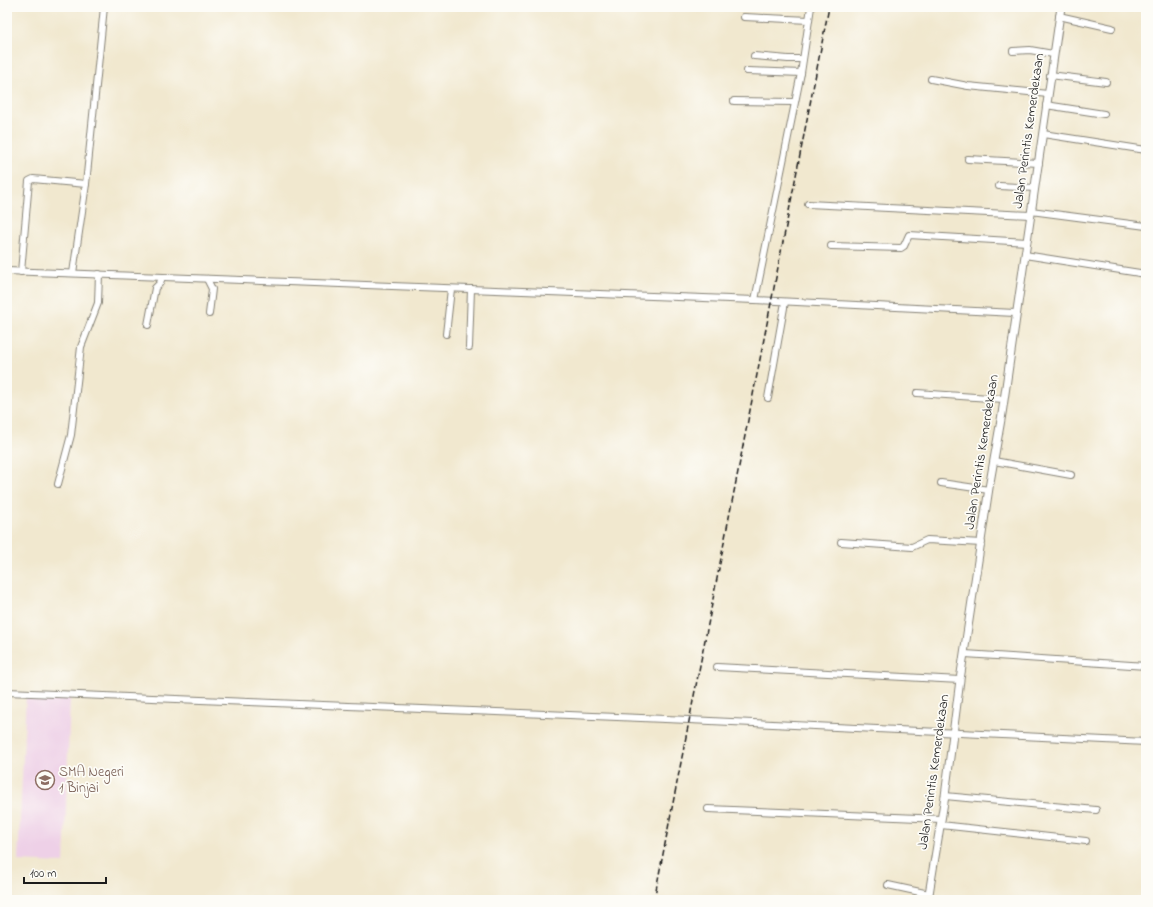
<svg xmlns="http://www.w3.org/2000/svg" width="1153" height="907" font-family="'Indie Flower',sans-serif">
  <style>
    .built { fill: #eed0e7 }
    .lines { fill: none; stroke-linecap: round; stroke-linejoin: round }
    .minor-casing { stroke: #868276; stroke-width: 8 }
    .tertiary-casing { stroke: #868276; stroke-width: 9 }
    .minor { stroke: #fff; stroke-width: 6 }
    .tertiary { stroke: #fff; stroke-width: 7 }
    .rail { stroke: #1c1c1c; stroke-width: 1.5; stroke-dasharray: 6 3; stroke-linecap: butt }
    .labels { text-anchor: middle; dominant-baseline: central; stroke-width: 3.5; stroke-linejoin: round; paint-order: stroke }
    .street-label { font-size: 14px; fill: #1c1c1c; stroke: #fdfcf7 }
    .education-label { font-size: 14px; fill: #785e54; stroke: #fdfcf7; text-anchor: start }
  </style>
  <rect width="100%" height="100%" fill="#fdfcf7"/>
  <filter id="ink" filterUnits="userSpaceOnUse"><feTurbulence type="fractalNoise" baseFrequency=".025" numOctaves="2"/><feDisplacementMap in="SourceGraphic" scale="8" xChannelSelector="R" yChannelSelector="G"/><feConvolveMatrix kernelMatrix="1 2 1 2 8 2 1 2 1" color-interpolation-filters="sRGB"/></filter>
  <filter id="wash" filterUnits="userSpaceOnUse"><feTurbulence type="fractalNoise" baseFrequency=".012" numOctaves="4" result="noise"/><feDisplacementMap in="SourceGraphic" scale="16" xChannelSelector="R" yChannelSelector="G"/><feGaussianBlur stdDeviation="0.9" result="paint"/><feColorMatrix in="noise" values="0 0 0 0 0 0 0 0 0 0 0 0 0 0 0 0 0 1.4 0 .05"/><feComposite in="paint" operator="in"/></filter>
  <g filter="url(#wash)">
    <rect width="100%" height="100%" fill="#f1e8cf"/>
    <polygon class="built" points="26,696 70,698 64,863 18,861"/>
  </g>
  <g filter="url(#ink)">
    <g class="lines">
      <defs>
        <g id="minor">
          <polyline points="1059,16 1112,28"/>
          <polyline points="744,17 809,20"/>
          <polyline points="1013,51 1030,50 1053,54"/>
          <polyline points="754,56 788,59 802,59"/>
          <polyline points="747,71 801,73"/>
          <polyline points="1050,75 1106,82"/>
          <polyline points="931,79 968,86 1048,94"/>
          <polyline points="734,101 794,102"/>
          <polyline points="1046,105 1104,114"/>
          <polyline points="1043,134 1146,150"/>
          <polyline points="968,159 1039,163"/>
          <polyline points="86,184 104,7"/>
          <polyline points="999,186 1035,188"/>
          <polyline points="808,204 1030,215"/>
          <polyline points="1031,211 1146,226"/>
          <polyline points="831,246 901,248 904,246 909,235 1027,242"/>
          <polyline points="1025,255 1146,274"/>
          <polyline points="7,271 755,300 1015,313"/>
          <polyline points="21,272 29,181 33,179 86,184 73,273"/>
          <polyline points="207,279 212,289 209,314"/>
          <polyline points="755,300 801,73 811,7"/>
          <polyline points="148,325 155,288 160,283 162,277"/>
          <polyline points="446,334 451,289"/>
          <polyline points="469,347 471,289"/>
          <polyline points="917,393 1004,399"/>
          <polyline points="768,398 785,302"/>
          <polyline points="994,461 1071,475"/>
          <polyline points="941,483 989,490"/>
          <polyline points="58,484 71,435 81,347 98,303 99,274"/>
          <polyline points="841,542 912,547 927,540 982,543"/>
          <polyline points="965,654 1146,666"/>
          <polyline points="717,667 960,680"/>
          <polyline points="7,692 689,720 1146,742"/>
          <polyline points="945,796 1096,810"/>
          <polyline points="708,809 941,819"/>
          <polyline points="941,825 1086,841"/>
          <polyline points="888,885 929,894"/>
        </g>
        <polyline id="tertiary" points="928,900 945,796 960,680 989,488 1002,414 1061,7"/>
      </defs>
      <use href="#minor" class="minor-casing"/>
      <use href="#tertiary" class="tertiary-casing"/>
      <use href="#minor" class="minor"/>
      <use href="#tertiary" class="tertiary"/>
      <polyline class="rail" points="654,900 829,7"/>
    </g>
  </g>
  <defs>
    <symbol id="school-ring" viewBox="-11 -11 22 22"><circle r="9.5" fill="#fdfcf7" stroke="#8d6e63" stroke-width="1.5"/><path d="M0-5L7-2L0 1L-7-2ZM-4 1L0 2.5L4 1V4Q0 6-4 4Z" fill="#8d6e63"/></symbol>
  </defs>
  <g fill-rule="evenodd">
    <use href="#school-ring" x="34" y="769" width="22" height="22"/>
  </g>
  <g class="labels">
    <g class="street-label">
      <text transform="translate(1029 131) rotate(-82)">Jalan Perintis Kemerdekaan</text>
      <text transform="translate(982 452) rotate(-81)">Jalan Perintis Kemerdekaan</text>
      <text transform="translate(934 772) rotate(-82)">Jalan Perintis Kemerdekaan</text>
    </g>
    <g class="education-label">
      <text x="59" y="772">SMA Negeri<tspan x="59" dy="16">1 Binjai</tspan></text>
    </g>
  </g>
  <rect width="1153" height="907" fill="none" stroke="#fdfcf7" stroke-width="24"/>
  <path d="M24 877v6h82v-6" fill="none" stroke="#1c1c1c" stroke-width="2"/>
  <text x="30" y="877" font-size="12" fill="#1c1c1c" stroke="#fdfcf7" stroke-width="3" paint-order="stroke">100 m</text>
</svg>
